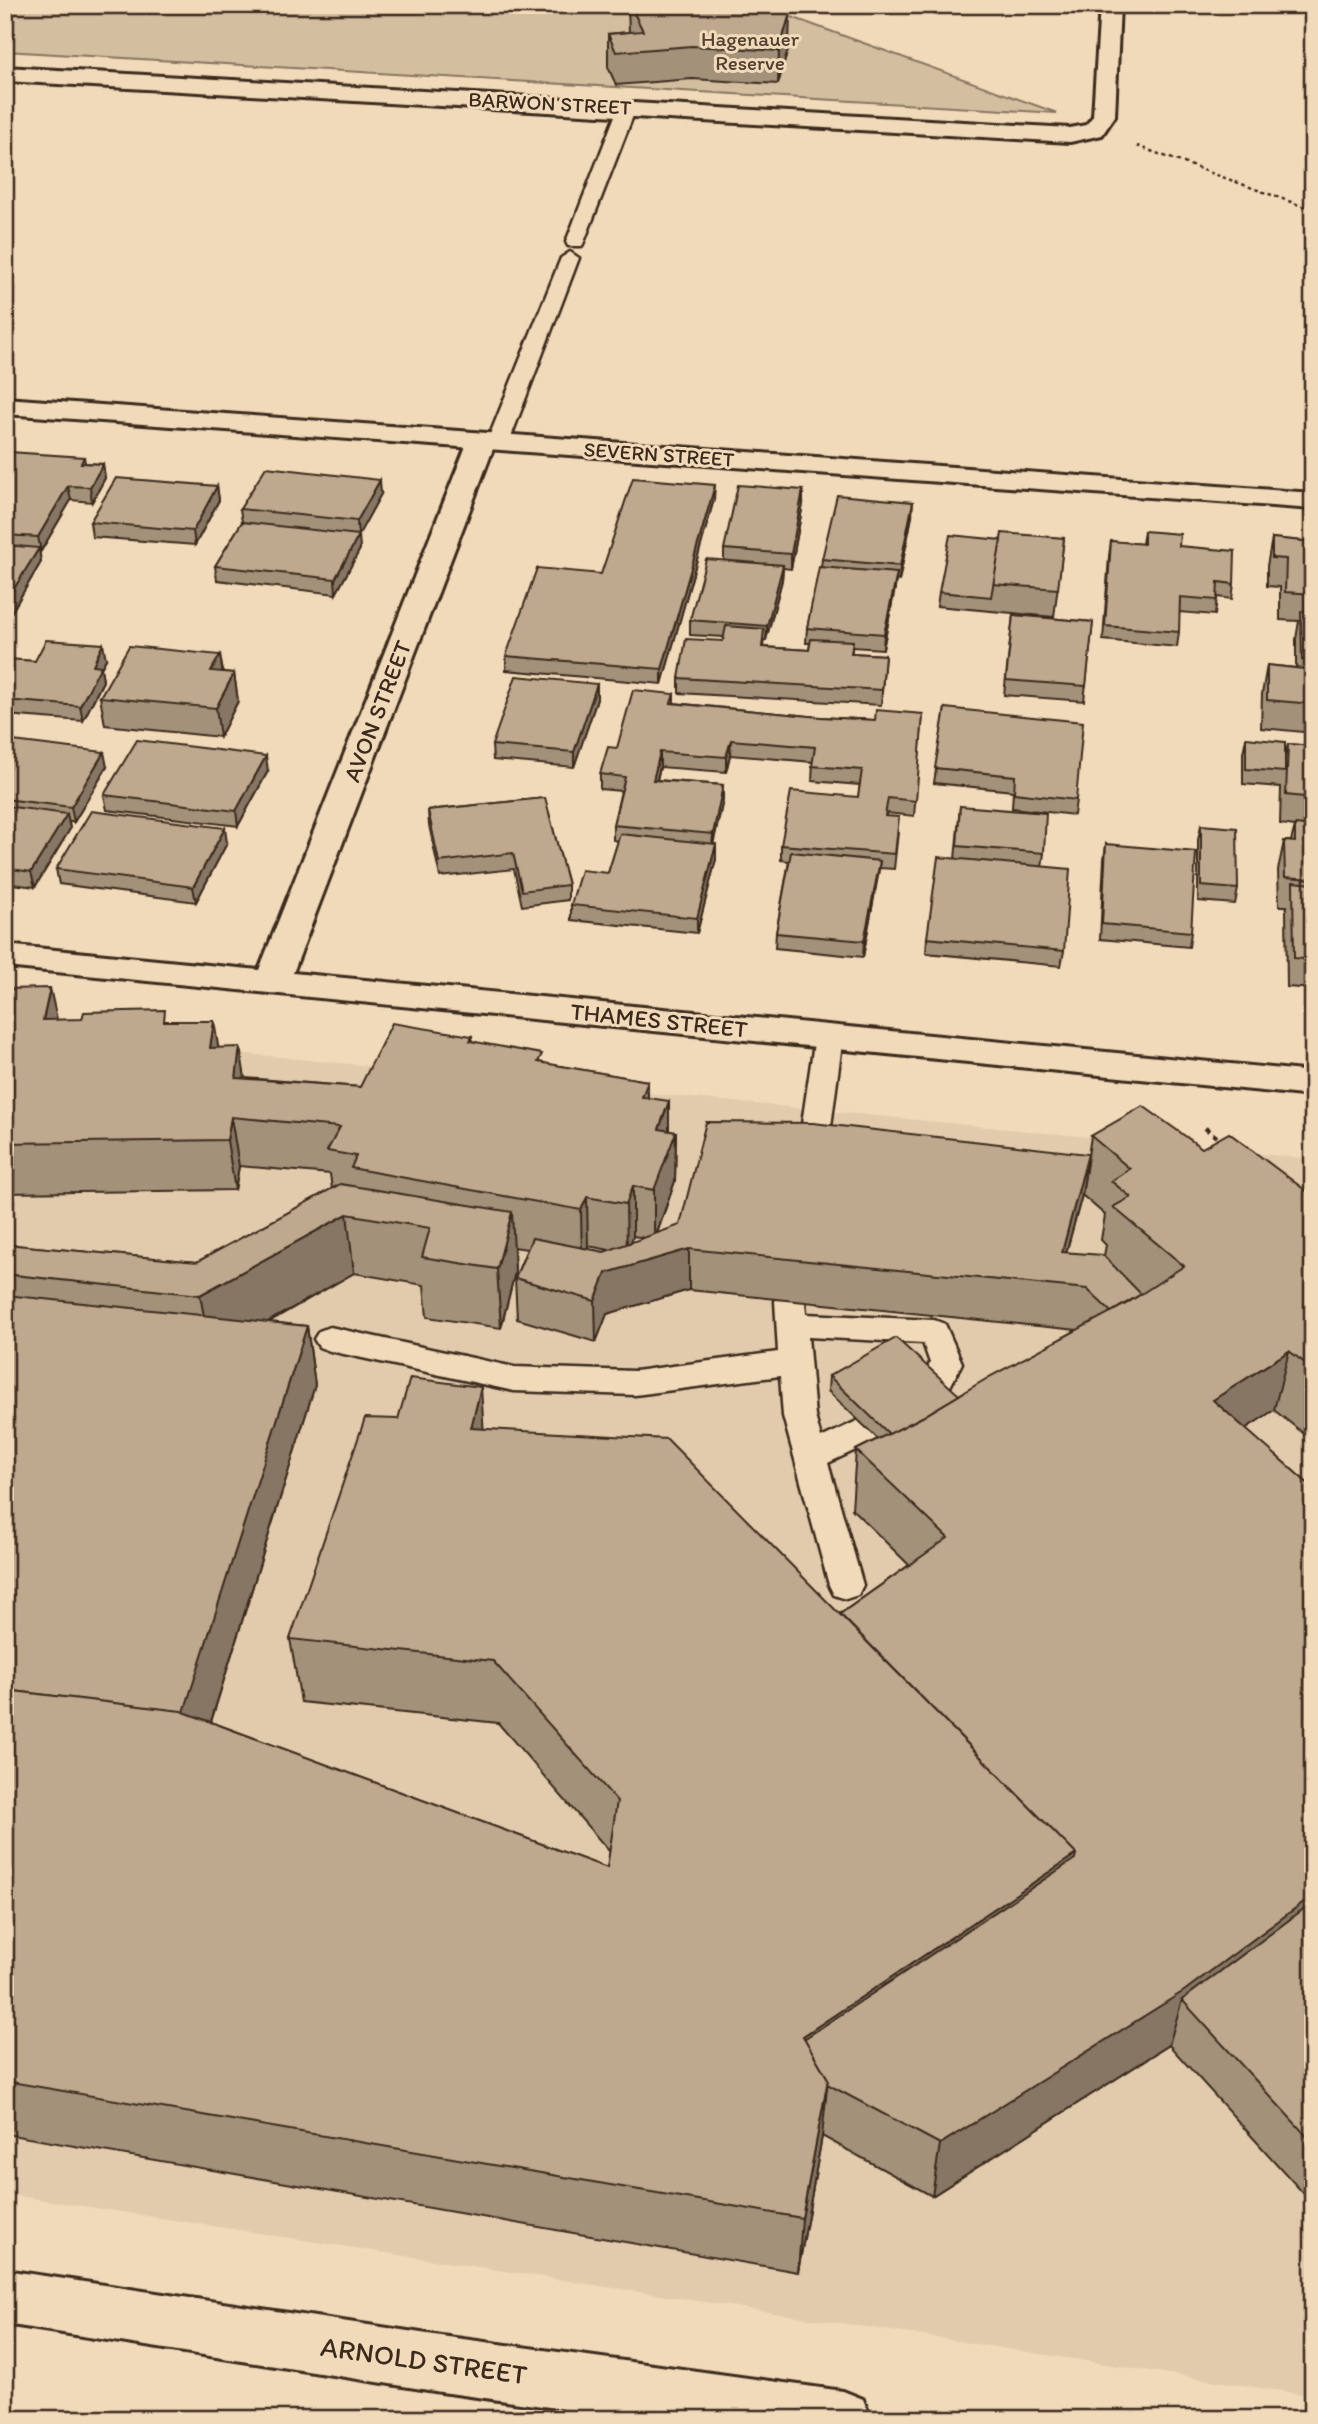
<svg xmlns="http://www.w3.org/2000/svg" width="1318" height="2424" font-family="Itim,sans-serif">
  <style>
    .built { fill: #e2cbac }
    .green { fill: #d3bea0; stroke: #87745f; stroke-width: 2 }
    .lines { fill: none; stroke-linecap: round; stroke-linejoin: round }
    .lane-casing { stroke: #3b2a1e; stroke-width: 5 }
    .street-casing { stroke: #3b2a1e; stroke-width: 6 }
    .secondary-casing { stroke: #3b2a1e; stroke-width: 6 }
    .path-far1 { stroke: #3b2a1e; stroke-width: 2.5; stroke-dasharray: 3.5 3.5; stroke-linecap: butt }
    .path { stroke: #3b2a1e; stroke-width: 4.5; stroke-dasharray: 5 5; stroke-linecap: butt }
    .lane { fill: #f1dab9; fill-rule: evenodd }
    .street { fill: #f1dab9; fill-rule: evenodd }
    .secondary { fill: #f1dab9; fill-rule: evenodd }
    .wall { fill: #a4917a; stroke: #3b2a1e; stroke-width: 2; fill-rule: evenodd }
    .shaded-wall { fill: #867663; stroke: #3b2a1e; stroke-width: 2 }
    .building { fill: #bfa98e; stroke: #3b2a1e; stroke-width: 2 }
    .labels { text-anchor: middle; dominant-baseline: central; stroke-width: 6; stroke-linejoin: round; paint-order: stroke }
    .far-park-label { font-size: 21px; fill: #524032; stroke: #f1dab9 }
    .far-street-label { font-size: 21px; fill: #3b2a1e; stroke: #f1dab9 }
    .street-label { font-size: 24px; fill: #3b2a1e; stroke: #f1dab9 }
    .near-street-label { font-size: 28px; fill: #3b2a1e; stroke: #f1dab9 }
  </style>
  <rect width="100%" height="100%" fill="#f1dab9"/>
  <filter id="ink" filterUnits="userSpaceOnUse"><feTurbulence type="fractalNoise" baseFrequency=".0143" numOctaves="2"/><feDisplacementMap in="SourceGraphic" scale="14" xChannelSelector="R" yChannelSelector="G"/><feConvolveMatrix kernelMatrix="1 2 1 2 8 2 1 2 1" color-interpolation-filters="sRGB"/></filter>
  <g filter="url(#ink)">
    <polygon class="built" points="5,1030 1313,1159 1313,2396 5,2194"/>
    <polygon class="green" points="5,5 774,5 786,15 1057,113 5,51"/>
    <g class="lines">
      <defs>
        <g id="lane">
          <polygon points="627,103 636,108 584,242 582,246 568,246 566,242 618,108"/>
          <polygon points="570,252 579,258 509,442 505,446 491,446 487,442 561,258"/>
          <polygon points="829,1027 839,1030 843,1036 826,1164 821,1171 811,1174 801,1171 796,1164 815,1036 819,1030"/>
          <path d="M790,1290L801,1293L805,1301L806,1314L934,1320L945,1324L962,1363L945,1397L879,1439L828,1463L863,1585L858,1595L846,1599L834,1595L829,1585L783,1416L780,1376L635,1395L514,1391L330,1351L319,1347L314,1339L319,1331L330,1327L514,1367L635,1371L778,1352L775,1301L779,1293ZM808,1337L923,1343L930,1363L922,1381L857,1421L821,1438L815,1416Z"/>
        </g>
        <g id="street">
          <polygon points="1100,5 1120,5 1115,116 1102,135 1070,142 5,81 5,67 1070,128 1086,125 1093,116"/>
          <polygon points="482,433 492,435 496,441 293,973 1313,1072 1313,1096 5,967 5,945 259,970 468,441 472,435"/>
        </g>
        <g id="secondary">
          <polygon points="5,398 1313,493 1313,509 5,414"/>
          <polygon points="5,2270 441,2336 843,2391 863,2399 871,2419 637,2419 441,2392 5,2324"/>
        </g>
      </defs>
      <use href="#lane" class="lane-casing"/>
      <use href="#street" class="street-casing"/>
      <use href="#secondary" class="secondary-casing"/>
      <polyline class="path-far1" points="1137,146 1313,210"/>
      <polyline class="path" points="1205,1128 1223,1142"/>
      <use href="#lane" class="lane"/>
      <use href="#street" class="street"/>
      <use href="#secondary" class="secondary"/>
    </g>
    <g class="wall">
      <polygon points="628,5 662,5 789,46 778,84 692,79 616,85 608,67 608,34 629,32"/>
      <polygon points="84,457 85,463 103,464 105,478 92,502 71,500 41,551 39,551 41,562 5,623 5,459"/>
      <polygon points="217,486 219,500 195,545 92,537 90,522"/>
      <polygon points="381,494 358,535 360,549 336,594 217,580 215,566 242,522 240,509"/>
      <polygon points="714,499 662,684 506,670 506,656 601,574"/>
      <polygon points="803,504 791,569 783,568 782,580 766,640 764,640 763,647 809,650 810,643 806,643 807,628 821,567 822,559 912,516 899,581 896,580 895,588 883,649 852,647 852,653 885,655 881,705 679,693 679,678 723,641 724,637 690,635 690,620 724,560 724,549"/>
      <polygon points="1144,531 1179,546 1234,584 1232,599 1217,597 1215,615 1179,612 1179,632 1177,647 1103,640 1109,556 1111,541 1142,544"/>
      <polygon points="1064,538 1054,617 937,606 939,592 1001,540"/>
      <polygon points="1272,538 1313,542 1313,733 1261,728 1262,694 1267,665 1296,668 1296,639 1299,621 1280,620 1280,587 1267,586 1267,566"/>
      <polygon points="1013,615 1093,622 1084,701 1004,695"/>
      <polygon points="220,655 223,672 234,673 238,701 220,737 105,725 100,697"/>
      <polygon points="5,659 35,661 106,659 101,668 103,681 83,721 5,715"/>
      <polygon points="597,684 597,699 574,767 493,760 492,745"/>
      <polygon points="674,694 674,703 820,717 875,720 923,714 914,816 887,813 886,816 898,832 894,869 879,868 863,957 775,948 776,933 789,861 781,860 781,845 858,797 860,785 812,781 813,762 730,755 726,772 660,767 657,780 723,785 723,800 713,844 716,859 697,933 571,920 571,905 608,873 618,841 613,840 613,825 621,791 600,789 600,774 617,748"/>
      <polygon points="945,708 1076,800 1074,815 1012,808 1013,791 934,783"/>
      <polygon points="1246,738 1285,758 1288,744 1313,746 1313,989 1287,987 1286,911 1287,906 1279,906 1278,870 1284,841 1291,841 1295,826 1280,824 1281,787 1243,784 1243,753"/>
      <polygon points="5,740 107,767 74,822 69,822 70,829 35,887 5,883"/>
      <polygon points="268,771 238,826 107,810 104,795"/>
      <polygon points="545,798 568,885 568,900 522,906 514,869 440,877 429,825 428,810"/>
      <polygon points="960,806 1044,853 1042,867 1064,951 1061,966 926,953 927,938 955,859"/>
      <polygon points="1201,825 1238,889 1235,904 1198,901 1198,840"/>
      <polygon points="227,843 196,902 59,884 56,869"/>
      <polygon points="1106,844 1191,932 1189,947 1100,939 1104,859"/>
      <path d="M5,989L57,1020L167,1021L218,1048L245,1078L360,1087L472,1036V1041L542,1063L648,1081V1098L669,1131L676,1132L675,1181L657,1234L1088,1154L1082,1195L1066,1253L1104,1256L1106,1245L1101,1240L1105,1215L1082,1195L1091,1136L1202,1148L1313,1196V1441L1274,1410L1245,1429L1313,1488V2204L1169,2045L932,2196L822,2136L798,2272L5,2134V1244L197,1262L332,1189L330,1174L239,1166L235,1190L5,1193ZM633,1236L645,1238L631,1243ZM588,1246L610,1250L604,1252L587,1249ZM514,1247L527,1249L515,1278L517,1319L596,1342L607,1314L689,1290L1077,1330L959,1395L829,1376L828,1391L878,1439L856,1450L852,1509L909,1565L840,1614L484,1429L290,1639L301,1702L498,1723L610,1852L607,1868L211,1722L315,1385L307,1326L269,1322L354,1273L424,1285L427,1317L501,1328L515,1272Z"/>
    </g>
    <g class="shaded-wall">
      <polygon points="790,13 789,46 778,84 779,51"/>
      <polygon points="103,464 105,478 92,502 90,487"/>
      <polygon points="380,480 381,494 358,536 357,521"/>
      <polygon points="715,485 714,499 662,684 662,669"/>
      <polygon points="68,486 71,500 41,551 38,537"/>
      <polygon points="217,486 219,500 195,545 193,531"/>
      <polygon points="803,490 803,504 791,569 791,554"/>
      <polygon points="913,502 912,516 899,581 900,566"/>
      <polygon points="359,535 360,549 336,594 335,579"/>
      <polygon points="39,548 41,562 5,623 5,603"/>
      <polygon points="783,565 782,580 766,640 767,626"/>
      <polygon points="897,573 895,588 883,649 884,634"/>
      <polygon points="103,644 106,659 101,668 103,681 83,721 80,706 93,665"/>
      <polygon points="220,655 224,683 211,671"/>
      <polygon points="234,673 238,701 220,737 216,708"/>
      <polygon points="597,684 597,699 574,767 574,752"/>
      <polygon points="731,740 730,755 726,772 726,757"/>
      <polygon points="104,752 107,767 74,822 71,807"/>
      <polygon points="660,752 660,767 653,795 653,780"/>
      <polygon points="266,756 268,771 238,826 236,811"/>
      <polygon points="723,785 723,800 712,849 713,834"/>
      <polygon points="67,814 70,829 35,887 31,872"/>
      <polygon points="225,828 227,843 196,902 193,887"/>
      <polygon points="716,844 716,859 697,933 697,918"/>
      <polygon points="880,861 878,876 863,957 864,941"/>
      <polygon points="50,988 61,1037 43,1020"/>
      <polygon points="214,1021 222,1070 210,1048"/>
      <polygon points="240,1047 248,1097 236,1078"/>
      <polygon points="648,1081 648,1130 642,1097"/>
      <polygon points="669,1101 669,1150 676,1132 675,1181 654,1240 654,1190 659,1129"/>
      <polygon points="231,1117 239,1166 235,1190 227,1140"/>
      <polygon points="1088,1154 1082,1195 1057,1286 1062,1252"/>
      <polygon points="633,1186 633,1236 627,1253 626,1204"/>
      <polygon points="587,1197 588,1246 582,1260 581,1210"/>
      <polygon points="512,1212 515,1272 501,1328 497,1269"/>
      <polygon points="347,1214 354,1273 211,1354 200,1295"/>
      <polygon points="689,1249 689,1290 607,1314 596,1342 595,1301 606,1273"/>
      <polygon points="307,1326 315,1385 195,1773 182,1716"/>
      <polygon points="1289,1351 1274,1410 1199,1459 1213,1400"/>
      <polygon points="481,1387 485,1452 471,1428"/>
      <polygon points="1076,1854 1063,1914 823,2077 803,2036"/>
      <polygon points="1313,1895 1313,1936 1182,2000 1169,2045 932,2196 940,2144"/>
      <polygon points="828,2079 822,2136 798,2272 802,2218"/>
    </g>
    <g class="building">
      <polygon points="630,5 662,5 790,13 779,51 692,46 616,52 608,34 643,31"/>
      <polygon points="9,452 84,457 81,463 103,464 90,487 68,486 38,537 5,535 5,459"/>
      <polygon points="266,467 380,480 357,521 240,509"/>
      <polygon points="116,478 217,486 193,531 90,522"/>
      <polygon points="633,478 715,485 662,669 506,656 537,568 601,574"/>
      <polygon points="738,485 803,490 791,554 724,549"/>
      <polygon points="837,495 913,502 900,566 822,559"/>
      <polygon points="242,522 359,535 335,579 215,566"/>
      <polygon points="1144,531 1180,534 1179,546 1235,551 1234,584 1218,582 1217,600 1180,597 1179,632 1105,626 1111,541 1144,544"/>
      <polygon points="1002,533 1064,538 1058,589 993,584"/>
      <polygon points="950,535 1001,540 991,597 939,592"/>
      <polygon points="1272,538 1313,542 1313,594 1285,592 1286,559 1272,558"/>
      <polygon points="5,545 39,548 5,603"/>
      <polygon points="706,559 783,565 767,626 690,620"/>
      <polygon points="819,567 897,573 884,634 807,628"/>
      <polygon points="1306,607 1313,608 1313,612 1306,612"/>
      <polygon points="1301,611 1313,612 1313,661 1302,660"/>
      <polygon points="1013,615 1093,622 1086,686 1006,680"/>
      <polygon points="726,626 764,629 762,647 809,650 811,639 853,641 851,653 885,655 882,690 679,678 686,639 723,641"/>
      <polygon points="46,640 103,644 93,665 101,666 80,706 5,700 6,659 35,661"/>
      <polygon points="129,646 220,655 211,671 234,673 216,708 100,697"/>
      <polygon points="1267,665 1313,670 1313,704 1267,700"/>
      <polygon points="516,676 597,684 574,752 492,745"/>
      <polygon points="633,690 674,694 671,703 820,717 875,720 876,710 923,714 916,801 888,798 885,816 899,817 895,854 781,845 791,791 858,797 862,770 812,766 815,747 731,740 726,757 660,752 653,780 723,785 713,834 613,825 625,777 600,774 608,747 617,748"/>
      <polygon points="945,708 1083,722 1076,800 1014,793 1015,776 935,768"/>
      <polygon points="1246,738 1285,742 1285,772 1246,769"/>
      <polygon points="5,740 104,752 71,807 5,799"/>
      <polygon points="137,740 266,756 236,811 104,795"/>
      <polygon points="1288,744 1313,746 1313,798 1286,795"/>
      <polygon points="545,798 568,885 522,891 513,853 439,862 428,810"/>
      <polygon points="5,806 67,814 31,872 5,868"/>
      <polygon points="960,806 1046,813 1044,853 957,846"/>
      <polygon points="91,811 225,828 193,887 56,869"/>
      <polygon points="1201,825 1237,828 1238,889 1201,886"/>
      <polygon points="1295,825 1313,827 1313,879 1285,877 1284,841 1295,842"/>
      <polygon points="620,834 716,844 697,918 571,905 581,870 608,873"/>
      <polygon points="1106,844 1196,852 1191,932 1102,924"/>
      <polygon points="791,852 880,861 864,941 776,933"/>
      <polygon points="938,857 1070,869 1064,951 927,938"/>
      <polygon points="1293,882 1313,884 1313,960 1294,958"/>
      <polygon points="50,988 43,1020 82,1019 84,1012 165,1010 164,1021 214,1021 210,1048 240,1047 236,1078 360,1087 392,1023 472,1036 470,1041 542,1054 538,1062 648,1081 642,1097 669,1101 659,1129 676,1132 654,1190 633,1186 626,1204 587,1197 581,1210 351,1168 356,1156 327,1151 340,1127 231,1117 227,1140 5,1143 5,989"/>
      <polygon points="1143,1106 1202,1148 1229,1133 1313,1196 1313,1369 1289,1351 1213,1400 1313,1488 1313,1895 1184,1991 940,2144 827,2084 828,2079 804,2039 1075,1859 1076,1854 840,1614 948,1538 856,1450 922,1417 991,1376 1126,1304 1184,1266 1113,1207 1131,1197 1111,1181 1130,1169 1091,1136"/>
      <polygon points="706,1122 813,1123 1088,1154 1062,1252 1103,1255 1141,1294 1111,1312 1087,1289 689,1249 606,1273 595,1301 515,1278 532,1238 604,1252 680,1225"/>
      <polygon points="340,1184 512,1212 497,1269 422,1257 430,1228 347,1214 200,1295 5,1274 5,1244 197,1262"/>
      <polygon points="5,1295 307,1326 184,1712 5,1690"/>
      <polygon points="896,1338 959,1395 922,1417 889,1434 829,1376"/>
      <polygon points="410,1378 481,1387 471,1428 667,1439 1076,1854 803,2036 828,2079 802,2218 5,2081 5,1690 181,1711 607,1868 617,1801 493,1661 290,1639 365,1418 398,1419"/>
      <polygon points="1313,1902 1313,2143 1182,2000"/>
    </g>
  </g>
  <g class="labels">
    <g class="far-park-label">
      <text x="750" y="38">Hagenauer<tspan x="750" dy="24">Reserve</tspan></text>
    </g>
    <g class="far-street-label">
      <text transform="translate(550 103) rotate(3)">BARWON STREET</text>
      <text transform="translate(659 454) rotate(4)">SEVERN STREET</text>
    </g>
    <g class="street-label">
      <text transform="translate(377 711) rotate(-69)">AVON STREET</text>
      <text transform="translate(659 1020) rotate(6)">THAMES STREET</text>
    </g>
    <g class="near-street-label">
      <text transform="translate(424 2360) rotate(8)">ARNOLD STREET</text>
    </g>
  </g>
  <rect width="1318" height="2424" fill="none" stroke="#f1dab9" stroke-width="28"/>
  <rect x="14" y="14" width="1290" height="2396" fill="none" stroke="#3b2a1e" stroke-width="2.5" filter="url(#ink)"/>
</svg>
